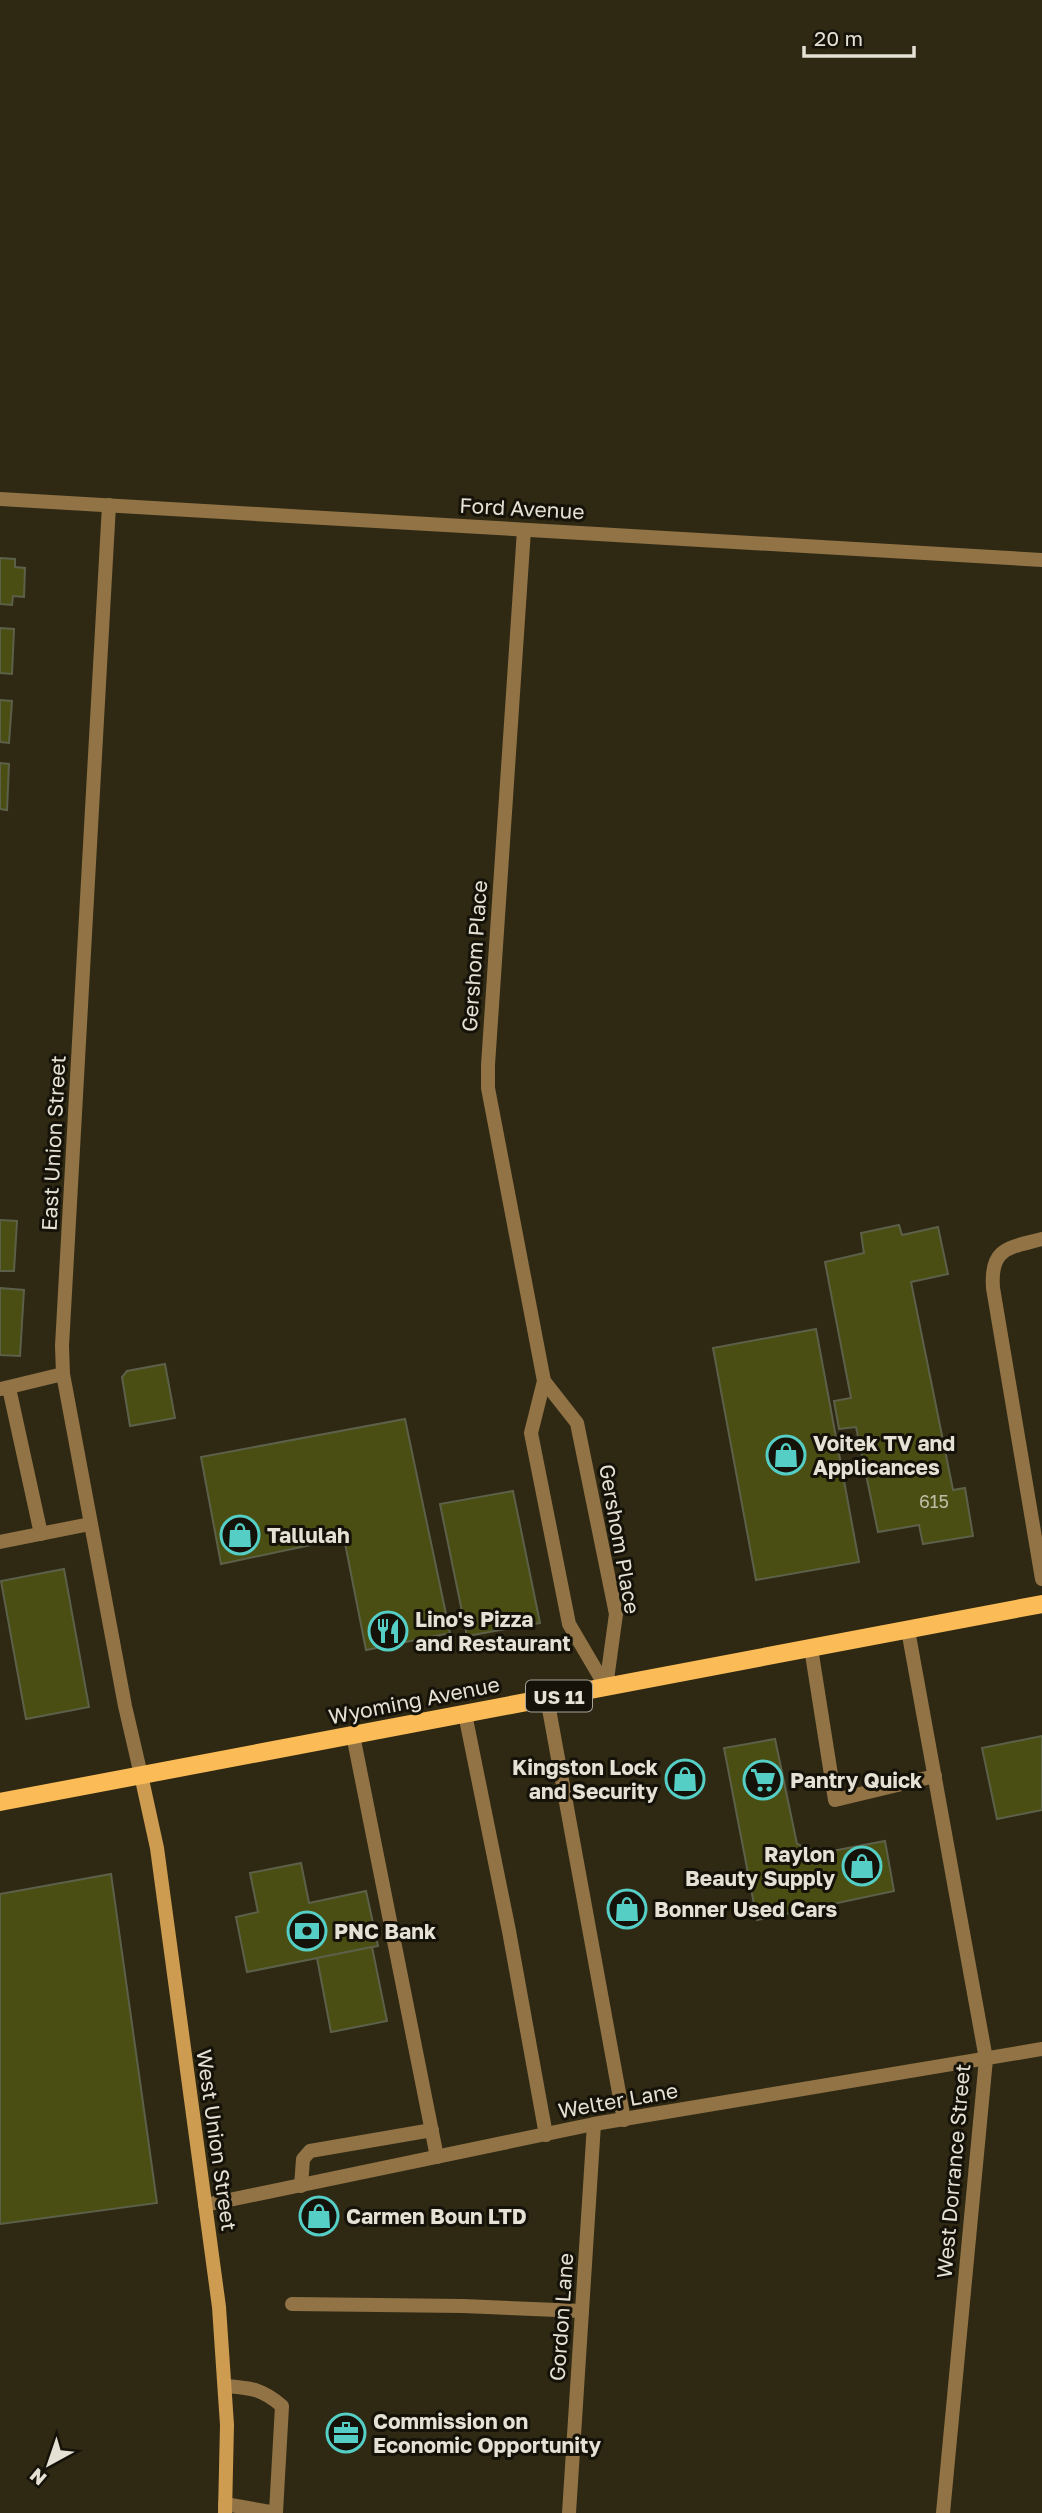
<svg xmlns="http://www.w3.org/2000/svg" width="1042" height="2513" font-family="'Golos Text',sans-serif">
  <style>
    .building { fill: #4a4e12; stroke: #5d6049; stroke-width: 2 }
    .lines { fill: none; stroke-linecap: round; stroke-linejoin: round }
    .lane { stroke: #917346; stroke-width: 14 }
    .street { stroke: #917346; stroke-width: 14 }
    .secondary { stroke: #cd9c51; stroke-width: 14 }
    .primary { stroke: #fbbc57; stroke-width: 18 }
    .labels { text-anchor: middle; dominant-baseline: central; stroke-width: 6; stroke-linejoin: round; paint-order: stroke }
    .number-label { font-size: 18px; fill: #bebca4 }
    .shield { fill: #151209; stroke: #a7a397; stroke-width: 2 }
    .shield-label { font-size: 19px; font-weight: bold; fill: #e5e1d4 }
    .street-label { font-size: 21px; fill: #e5e1d4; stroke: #151209 }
    .poi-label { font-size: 21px; font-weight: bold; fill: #e5e1d4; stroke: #151209; text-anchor: start }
  </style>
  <rect width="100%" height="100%" fill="#2f2914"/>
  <g class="building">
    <polygon points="0,558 15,559 15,567 25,568 24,597 13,596 12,605 0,604"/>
    <polygon points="0,628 14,629 12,674 0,673"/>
    <polygon points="0,700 12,701 9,743 0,742"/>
    <polygon points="0,763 9,764 7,810 0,809"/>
    <polygon points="0,1220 17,1221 14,1271 0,1271"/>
    <polygon points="899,1225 902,1235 938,1227 948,1274 911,1282 953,1490 965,1488 973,1536 923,1544 919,1525 878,1532 856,1427 839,1429 834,1401 851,1398 825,1262 864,1253 861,1233"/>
    <polygon points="0,1288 24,1290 20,1356 0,1355"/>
    <polygon points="816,1329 859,1562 756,1580 713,1348"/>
    <polygon points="165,1364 175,1418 130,1426 122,1377 127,1371"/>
    <polygon points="405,1419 450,1633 366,1650 344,1538 221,1564 201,1457"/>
    <polygon points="513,1491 540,1623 467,1636 440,1504"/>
    <polygon points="64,1569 89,1707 26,1719 1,1581"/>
    <polygon points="1042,1736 1042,1810 997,1819 982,1748"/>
    <polygon points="775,1739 797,1844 822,1853 885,1841 894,1891 757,1920 724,1748"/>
    <polygon points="301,1863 309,1903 366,1891 378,1946 247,1972 236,1917 258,1912 250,1873"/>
    <polygon points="111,1874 157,2203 0,2224 0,1894"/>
    <polygon points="372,1947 387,2021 331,2032 317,1958"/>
  </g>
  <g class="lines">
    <g class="lane">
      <path d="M1042,1239C1009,1248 990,1247 993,1288L1042,1579"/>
      <polyline points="9,1388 41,1534"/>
      <polyline points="1,1389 63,1374"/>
      <polyline points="0,1542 90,1524"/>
      <polyline points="811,1648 835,1800 935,1776"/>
      <polyline points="547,1698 624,2120"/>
      <polyline points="465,1714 509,1931 546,2135"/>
      <polyline points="353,1735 437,2157"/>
      <polyline points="301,2186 303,2159 310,2151 432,2130"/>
      <polyline points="292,2304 463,2306 582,2311"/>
      <path d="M225,2386C250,2388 261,2388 282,2406L276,2512"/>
      <polyline points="225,2504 276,2513"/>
    </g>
    <g class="street">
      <polyline points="0,499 1042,560"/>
      <polyline points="109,505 62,1346 63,1374 125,1706 141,1775"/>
      <polyline points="524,530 488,1065 488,1088 544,1381 531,1433 569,1624 606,1687"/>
      <polyline points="544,1381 577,1423 616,1614 606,1687"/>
      <polyline points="908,1630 986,2059 943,2513"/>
      <polyline points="205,2205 594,2124 1042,2049"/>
      <polyline points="569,2513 594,2124"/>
    </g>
    <polyline class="secondary" points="141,1775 157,1848 219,2307 227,2425 225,2513"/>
    <polyline class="primary" points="0,1802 1042,1604"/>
  </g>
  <defs>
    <symbol id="shop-ring" viewBox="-11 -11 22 22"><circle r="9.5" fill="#151209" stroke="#55cec5" stroke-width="1.5"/><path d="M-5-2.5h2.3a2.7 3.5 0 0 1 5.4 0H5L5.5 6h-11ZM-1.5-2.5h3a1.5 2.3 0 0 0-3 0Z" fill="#55cec5"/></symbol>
    <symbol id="restaurant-ring" viewBox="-11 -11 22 22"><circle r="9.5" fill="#151209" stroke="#55cec5" stroke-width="1.5"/><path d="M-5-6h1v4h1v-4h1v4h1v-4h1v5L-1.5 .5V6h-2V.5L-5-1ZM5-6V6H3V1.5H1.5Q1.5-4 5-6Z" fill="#55cec5"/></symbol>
    <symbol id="supermarket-ring" viewBox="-11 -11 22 22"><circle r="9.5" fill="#151209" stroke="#55cec5" stroke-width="1.5"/><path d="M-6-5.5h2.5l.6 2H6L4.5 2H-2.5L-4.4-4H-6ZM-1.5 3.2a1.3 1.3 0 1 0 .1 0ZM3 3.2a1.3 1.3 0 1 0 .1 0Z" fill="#55cec5"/></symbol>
    <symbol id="bank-ring" viewBox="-11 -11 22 22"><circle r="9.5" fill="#151209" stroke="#55cec5" stroke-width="1.5"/><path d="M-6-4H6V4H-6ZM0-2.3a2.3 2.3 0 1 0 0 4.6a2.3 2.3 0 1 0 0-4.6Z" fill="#55cec5"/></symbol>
    <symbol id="office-ring" viewBox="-11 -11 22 22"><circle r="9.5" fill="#151209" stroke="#55cec5" stroke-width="1.5"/><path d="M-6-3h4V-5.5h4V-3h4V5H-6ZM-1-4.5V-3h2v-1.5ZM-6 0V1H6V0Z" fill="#55cec5"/></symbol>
  </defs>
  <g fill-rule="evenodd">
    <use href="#shop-ring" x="764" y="1433" width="44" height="44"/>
    <use href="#shop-ring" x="218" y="1513" width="44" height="44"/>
    <use href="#restaurant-ring" x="366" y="1609" width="44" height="44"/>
    <use href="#shop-ring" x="663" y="1757" width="44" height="44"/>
    <use href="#supermarket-ring" x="741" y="1758" width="44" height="44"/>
    <use href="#shop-ring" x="840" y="1844" width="44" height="44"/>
    <use href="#shop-ring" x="605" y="1887" width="44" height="44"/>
    <use href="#bank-ring" x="285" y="1909" width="44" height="44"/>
    <use href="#shop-ring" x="297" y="2194" width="44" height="44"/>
    <use href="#office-ring" x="324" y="2411" width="44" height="44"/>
  </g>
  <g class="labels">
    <g class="number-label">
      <text x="934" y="1501">615</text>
    </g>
    <rect class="shield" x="526" y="1680.5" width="66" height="31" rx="5"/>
    <g class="shield-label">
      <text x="559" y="1696">US 11</text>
    </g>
    <g class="street-label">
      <text transform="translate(522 508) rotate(3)">Ford Avenue</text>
      <text transform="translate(474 956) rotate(-86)">Gershom Place</text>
      <text transform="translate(53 1143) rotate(-87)">East Union Street</text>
      <text transform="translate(620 1539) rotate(80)">Gershom Place</text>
      <text transform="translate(414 1700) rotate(-11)">Wyoming Avenue</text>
      <text transform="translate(618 2100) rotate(-10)">Welter Lane</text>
      <text transform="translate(217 2140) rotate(82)">West Union Street</text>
      <text transform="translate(953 2171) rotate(-85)">West Dorrance Street</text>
      <text transform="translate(561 2317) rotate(-86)">Gordon Lane</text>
    </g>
    <g class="poi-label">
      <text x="813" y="1443">Voitek TV and<tspan x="813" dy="24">Applicances</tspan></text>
      <text x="267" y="1535">Tallulah</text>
      <text x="415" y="1619">Lino's Pizza<tspan x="415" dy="24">and Restaurant</tspan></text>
      <text x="658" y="1767" text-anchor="end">Kingston Lock<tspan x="658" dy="24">and Security</tspan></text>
      <text x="790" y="1780">Pantry Quick</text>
      <text x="835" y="1854" text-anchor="end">Raylon<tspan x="835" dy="24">Beauty Supply</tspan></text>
      <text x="654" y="1909">Bonner Used Cars</text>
      <text x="334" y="1931">PNC Bank</text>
      <text x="346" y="2216">Carmen Boun LTD</text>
      <text x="373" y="2421">Commission on<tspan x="373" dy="24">Economic Opportunity</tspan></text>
    </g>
  </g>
  <g transform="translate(49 2464) rotate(220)" stroke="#151209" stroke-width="5" paint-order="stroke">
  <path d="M0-5L12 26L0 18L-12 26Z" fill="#e5e1d4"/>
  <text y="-10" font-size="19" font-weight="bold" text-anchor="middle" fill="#e5e1d4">N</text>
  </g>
  <path d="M804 46v10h110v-10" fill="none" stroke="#e5e1d4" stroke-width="3.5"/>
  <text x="814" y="46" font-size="21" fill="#e5e1d4" stroke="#151209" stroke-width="5" paint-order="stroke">20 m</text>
</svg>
